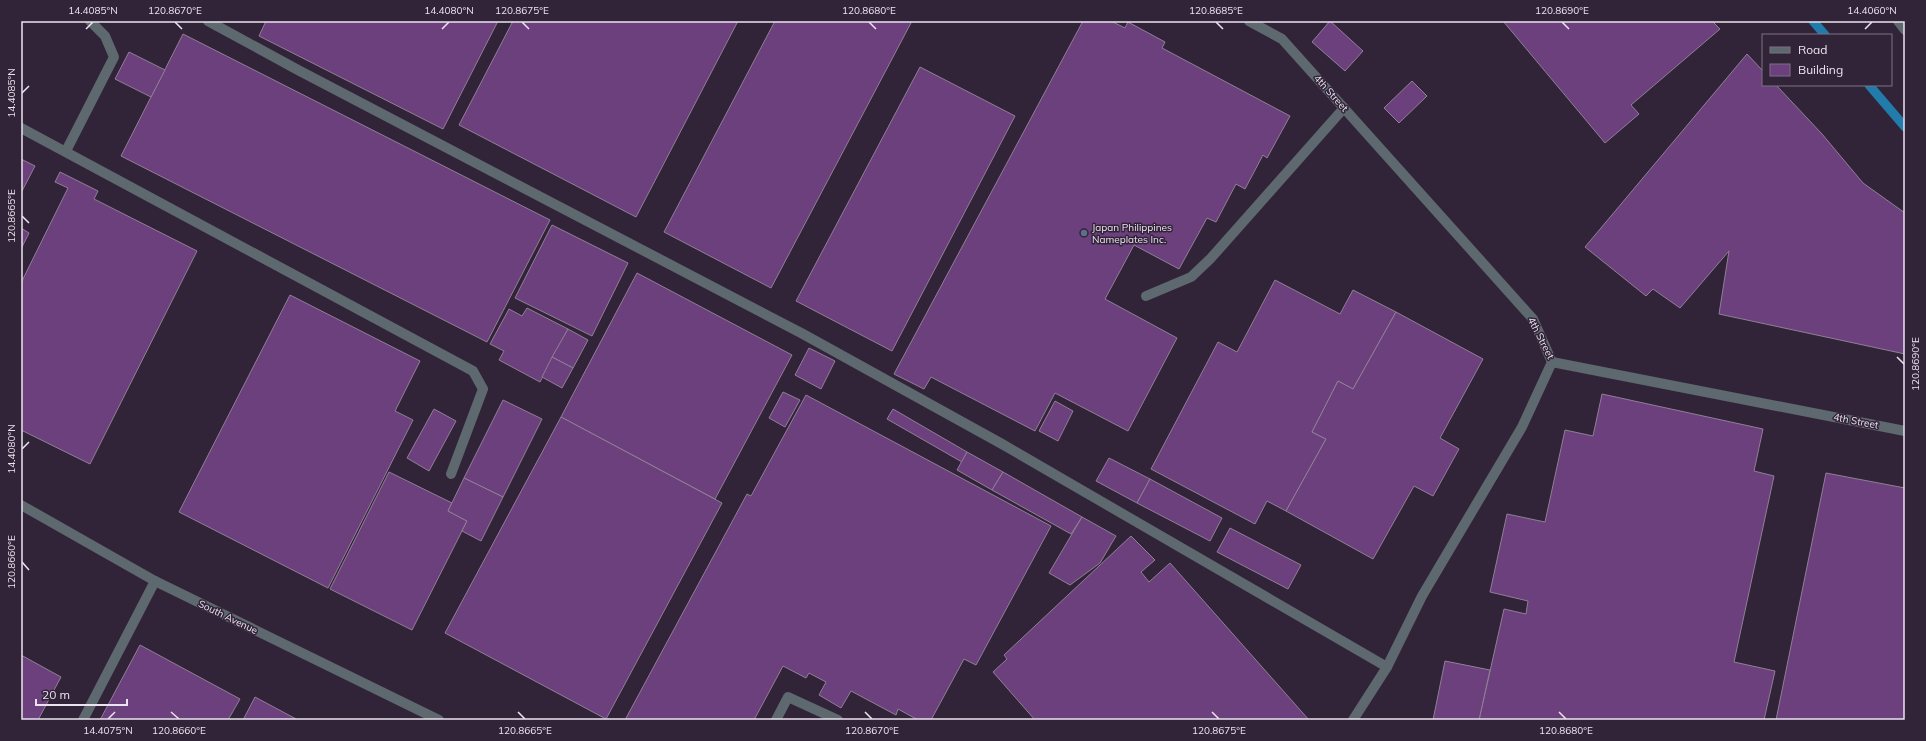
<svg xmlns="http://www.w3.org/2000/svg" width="1926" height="741" font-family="Mulish,sans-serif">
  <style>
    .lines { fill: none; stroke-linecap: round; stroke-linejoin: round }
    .stream { stroke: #217cab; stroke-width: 9 }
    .building { fill: #6c3f7d; stroke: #907f97 }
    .service { stroke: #5d686f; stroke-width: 10 }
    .minor { stroke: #5d686f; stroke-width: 10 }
    .ticks { fill: none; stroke: #ece3f0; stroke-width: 1.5 }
    .service-dot { fill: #5c6f8a; stroke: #322438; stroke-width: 1.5 }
    .labels { text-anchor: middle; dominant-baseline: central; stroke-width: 3; stroke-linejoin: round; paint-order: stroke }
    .street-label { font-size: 10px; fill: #ece3f0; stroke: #322438 }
    .poi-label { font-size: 10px; fill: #ece3f0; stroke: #322438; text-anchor: start }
    .neatline { fill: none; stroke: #ece3f0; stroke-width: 1.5 }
    .ticks-label { font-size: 10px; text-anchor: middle; fill: #ece3f0 }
  </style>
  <rect width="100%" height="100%" fill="#322438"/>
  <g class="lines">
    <g class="stream">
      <polyline points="1813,21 1825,35"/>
      <polyline points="1869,85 1905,127"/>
    </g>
  </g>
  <g class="building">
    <polygon points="266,21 498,21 443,129 259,36"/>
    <polygon points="513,21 738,21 636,217 459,125"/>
    <polygon points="775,21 912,21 771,288 664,232"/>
    <polygon points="1083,21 1111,21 1125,28 1128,22 1165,42 1162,48 1290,116 1267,158 1263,155 1245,189 1236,184 1216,222 1207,218 1179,269 1134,245 1105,299 1177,338 1128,431 1055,393 1035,431 931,377 924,389 894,374"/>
    <polygon points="1330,21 1363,51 1345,71 1312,42"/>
    <polygon points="1503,21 1712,21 1720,29 1631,105 1639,114 1605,143"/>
    <polygon points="183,34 550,220 487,342 121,156"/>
    <polygon points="129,52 165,70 151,97 115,79"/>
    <polygon points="1747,54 1763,71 1763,85 1776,85 1822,134 1863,183 1905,213 1905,354 1719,314 1729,251 1680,308 1653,289 1646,296 1585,247"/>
    <polygon points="920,67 1015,116 892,351 796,301"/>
    <polygon points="1412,81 1427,96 1399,123 1384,108"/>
    <polygon points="21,159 35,166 21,193"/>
    <polygon points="60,172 98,191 94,199 197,251 90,464 21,430 21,283 68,188 55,182"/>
    <polygon points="552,225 628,263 592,336 515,298"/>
    <polygon points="21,228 29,233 21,249"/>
    <polygon points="637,273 792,355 715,499 561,417"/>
    <polygon points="1275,280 1340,314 1353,290 1396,312 1353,389 1338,381 1312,432 1326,439 1286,511 1267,501 1255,524 1151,469 1218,342 1237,352"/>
    <polygon points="290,295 420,361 395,411 413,420 328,588 179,512"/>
    <polygon points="527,308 568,329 540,382 499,360 504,351 490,344 509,309 522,316"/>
    <polygon points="1396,312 1483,359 1440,438 1459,449 1433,496 1414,486 1373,559 1286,511 1326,439 1312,432 1338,381 1353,389"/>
    <polygon points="568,329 588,340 573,368 552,357"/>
    <polygon points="809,348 835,361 821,389 795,375"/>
    <polygon points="552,357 573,368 562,388 542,377"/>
    <polygon points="783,392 800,400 785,427 769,418"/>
    <polygon points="1602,394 1763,429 1754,471 1774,476 1734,662 1775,671 1764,720 1479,720 1504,609 1526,614 1528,601 1490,592 1507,514 1545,522 1565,430 1593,436"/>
    <polygon points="806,395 1051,526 976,665 964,659 931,720 918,720 898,709 896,715 851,691 841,708 819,695 826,682 809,673 806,678 783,666 754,720 625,720 747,494 751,496"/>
    <polygon points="503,400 542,419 503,497 464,478"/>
    <polygon points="1055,401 1073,411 1058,441 1039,431"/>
    <polygon points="434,409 456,421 429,471 407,458"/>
    <polygon points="893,409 967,452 962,462 887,419"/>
    <polygon points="561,417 722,503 606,719 445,633"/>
    <polygon points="967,452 1003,472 992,490 957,470"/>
    <polygon points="1109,458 1150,479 1137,503 1096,481"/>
    <polygon points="389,472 452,503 448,511 467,521 412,630 330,589"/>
    <polygon points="1003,472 1082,517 1071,534 992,490"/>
    <polygon points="1826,473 1905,488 1905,720 1776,720"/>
    <polygon points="464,478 503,497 481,541 462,531 467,521 448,511"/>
    <polygon points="1150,479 1222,518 1210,541 1137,503"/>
    <polygon points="1082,517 1116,536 1100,563 1070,585 1049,573"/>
    <polygon points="1230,528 1301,565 1288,589 1217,552"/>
    <polygon points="1131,536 1155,560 1141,572 1149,582 1170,563 1309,720 1035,720 993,672 1007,659 1004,655"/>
    <polygon points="140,645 240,699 228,720 100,720"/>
    <polygon points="21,655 61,677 38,720 21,720"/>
    <polygon points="1445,661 1490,670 1479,720 1433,720"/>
    <polygon points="255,697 298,720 243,720"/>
  </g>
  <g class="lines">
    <g class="service">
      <polyline points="208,21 298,70 803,334 1002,444 1387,667"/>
      <polyline points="21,128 473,371 483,389 451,474"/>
      <polyline points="66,151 114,57 105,36 90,21"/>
      <polyline points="1146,296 1191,277 1211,258 1344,108"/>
      <polyline points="83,720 155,581"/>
      <polyline points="776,720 788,697 838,720"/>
      <polyline points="1353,720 1387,667 1422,596 1522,427 1552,362"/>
    </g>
    <g class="minor">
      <polyline points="1249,21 1282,39 1533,319 1552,362 1905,431"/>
      <polyline points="1898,21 1905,30"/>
      <polyline points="21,505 155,581 439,720"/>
    </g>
  </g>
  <path class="ticks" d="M175,22L182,29M522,22L529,29M869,22L876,29M1216,22L1223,29M1562,22L1569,29M86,29L93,22M442,29L449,22M1865,29L1872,22M22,93L29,86M22,216L29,223M1897,357L1904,364M22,449L29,442M22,562L29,570M171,712L179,719M518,712L525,719M865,712L872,719M1212,712L1219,719M1559,712L1566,719M108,719L115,712"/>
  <circle class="service-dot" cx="1084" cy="233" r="4"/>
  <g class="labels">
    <g class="street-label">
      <text transform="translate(1331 93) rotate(48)">4th Street</text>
      <text transform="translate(1541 338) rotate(63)">4th Street</text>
      <text transform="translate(1856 421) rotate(11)">4th Street</text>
      <text transform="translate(228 617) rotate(26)">South Avenue</text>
    </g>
    <g class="poi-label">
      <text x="1092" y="227">Japan Philippines<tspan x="1092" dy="12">Nameplates Inc.</tspan></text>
    </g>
  </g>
  <rect width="1926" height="741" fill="none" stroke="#322438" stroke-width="44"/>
  <rect x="1762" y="34" width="130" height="52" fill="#322438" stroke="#7c7082"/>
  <rect x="1770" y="47" width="20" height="6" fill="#5d686f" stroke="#7c7082"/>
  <text x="1798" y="54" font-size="12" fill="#ece3f0">Road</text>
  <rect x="1770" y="64" width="20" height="12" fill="#6c3f7d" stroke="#7c7082"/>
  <text x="1798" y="74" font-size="12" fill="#ece3f0">Building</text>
  <path d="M36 699v6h91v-6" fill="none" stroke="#ece3f0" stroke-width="2"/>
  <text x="42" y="699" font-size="12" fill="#ece3f0" stroke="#322438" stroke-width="3" paint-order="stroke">20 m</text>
  <rect x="22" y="22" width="1882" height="697" class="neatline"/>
  <g class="ticks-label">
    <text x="93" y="14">14.4085°N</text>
    <text x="175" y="14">120.8670°E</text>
    <text x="449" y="14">14.4080°N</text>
    <text x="522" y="14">120.8675°E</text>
    <text x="869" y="14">120.8680°E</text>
    <text x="1216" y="14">120.8685°E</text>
    <text x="1562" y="14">120.8690°E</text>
    <text x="1872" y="14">14.4060°N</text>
    <text transform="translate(11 93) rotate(-90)" y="4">14.4085°N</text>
    <text transform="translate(11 216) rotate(-90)" y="4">120.8665°E</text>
    <text transform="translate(1915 364) rotate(-90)" y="4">120.8690°E</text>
    <text transform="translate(11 449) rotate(-90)" y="4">14.4080°N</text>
    <text transform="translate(11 562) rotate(-90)" y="4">120.8660°E</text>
    <text x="108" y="734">14.4075°N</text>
    <text x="179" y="734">120.8660°E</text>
    <text x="525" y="734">120.8665°E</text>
    <text x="872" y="734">120.8670°E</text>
    <text x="1219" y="734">120.8675°E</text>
    <text x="1566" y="734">120.8680°E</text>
  </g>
</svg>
